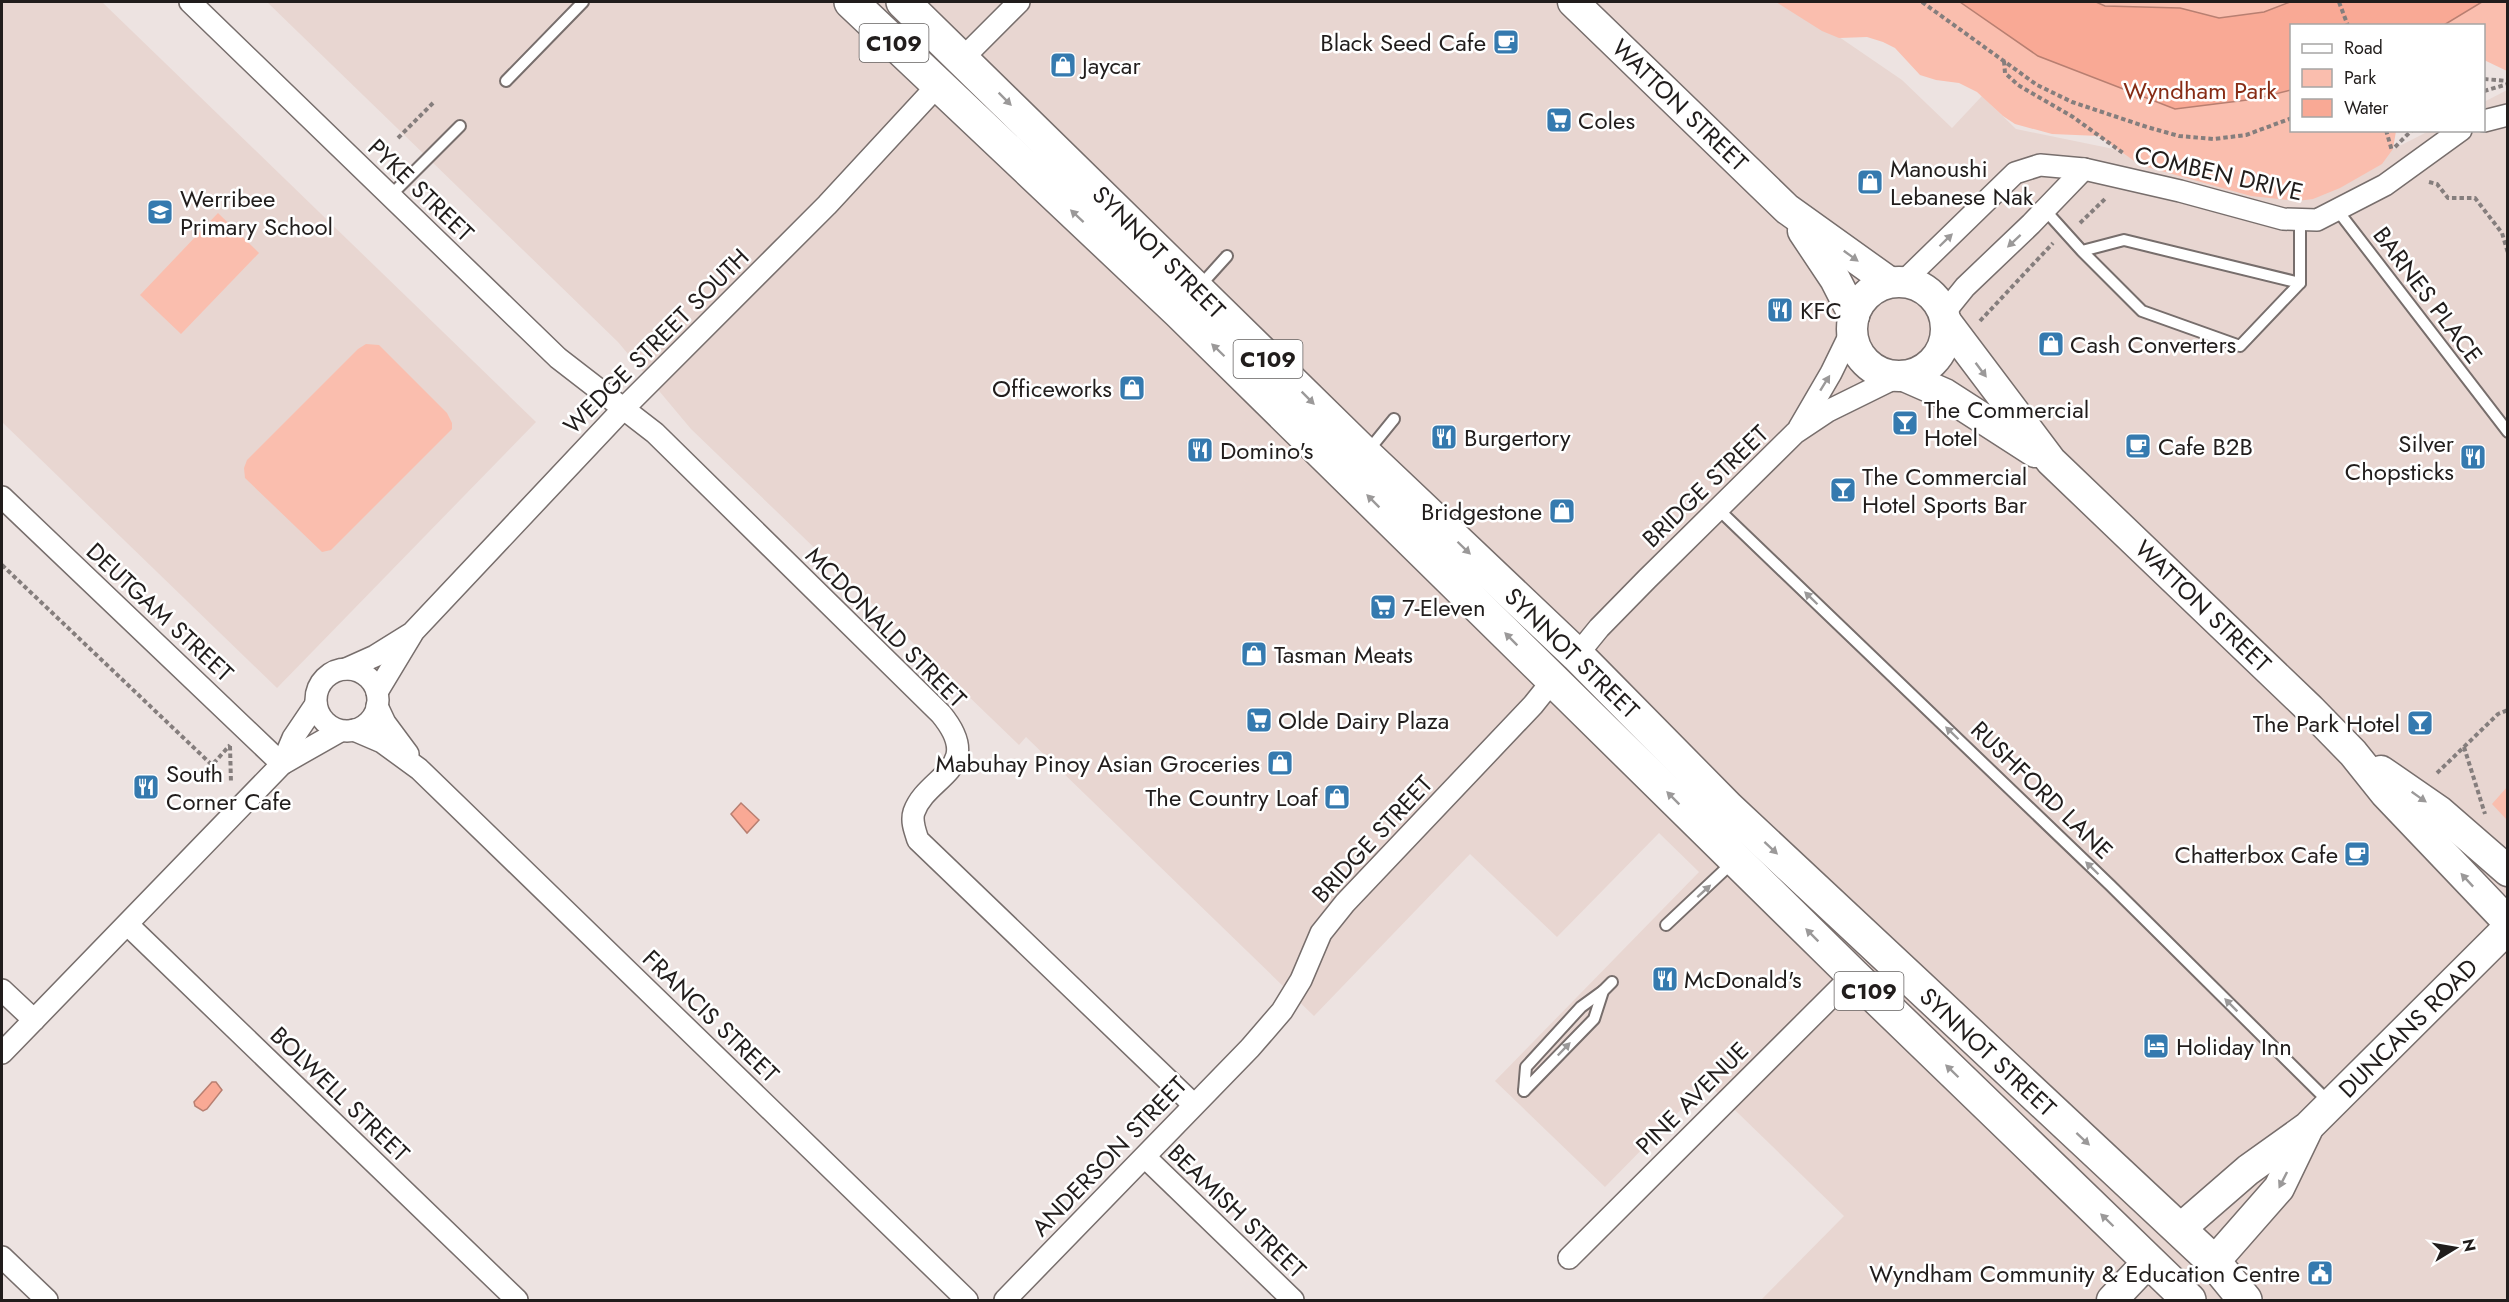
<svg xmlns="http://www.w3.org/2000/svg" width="2509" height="1302" font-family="Jost,sans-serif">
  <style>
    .built { fill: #e8d6d1 }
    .green { fill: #fabeae }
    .water { fill: #f9a995; stroke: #b87f71; stroke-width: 1.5 }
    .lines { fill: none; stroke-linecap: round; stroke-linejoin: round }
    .lane-casing { stroke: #776e6c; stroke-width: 14 }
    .street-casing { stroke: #776e6c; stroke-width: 24 }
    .secondary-casing { stroke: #776e6c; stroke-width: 33 }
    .highway-casing { stroke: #776e6c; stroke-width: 36 }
    .path { stroke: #857e7d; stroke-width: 4; stroke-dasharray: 4.5 3; stroke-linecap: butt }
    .lane { stroke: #fff; stroke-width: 10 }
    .street { stroke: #fff; stroke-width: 21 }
    .secondary { stroke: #fff; stroke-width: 30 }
    .highway { stroke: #fff; stroke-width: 33 }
    .oneway { fill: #9b9999 }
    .labels { text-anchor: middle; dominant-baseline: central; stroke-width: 5; stroke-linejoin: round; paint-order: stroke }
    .shield { fill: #fff; stroke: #646160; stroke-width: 1.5 }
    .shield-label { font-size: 22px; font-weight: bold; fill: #211d1c }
    .poi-label { font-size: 24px; fill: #211d1c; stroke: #fff; text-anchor: start }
    .park-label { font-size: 24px; fill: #872c15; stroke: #fff }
    .street-label { font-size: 24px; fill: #211d1c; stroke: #fff }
  </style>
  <rect width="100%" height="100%" fill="#ede3e1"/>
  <g class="built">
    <polygon points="2,2 102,2 536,422 277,688 2,422"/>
    <polygon points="267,2 1788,2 1902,80 1952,128 1982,96 2016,129 2143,155 2346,173 2429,131 2484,130 2484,102 2507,90 2507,1300 1761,1300 1844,1216 1707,1083 1605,1187 1495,1081 1699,872 1659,833 1557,937 1470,854 1314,1016 1026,737 1019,745 691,429 618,342"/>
  </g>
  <g class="green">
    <polygon points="1776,2 2507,2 2507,71 2484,60 2484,26 2292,26 2292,130 2396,131 2393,149 2382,164 2340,188 2313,199 2297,201 2251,196 2140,165 2099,136 2052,134 2015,124 2003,116 1977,92 1959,83 1936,80 1920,75 1895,48 1883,42 1867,37 1839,38 1822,31"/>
    <polygon points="218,213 259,253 181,334 140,295"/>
    <polygon points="366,344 379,345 447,413 452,423 452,429 331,550 322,552 245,478 244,468 247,460 358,349"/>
    <polygon points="2507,787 2507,820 2492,804"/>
  </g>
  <g class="water">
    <polygon points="1960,2 2096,2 2105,6 2180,8 2219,18 2264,12 2290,2 2482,2 2444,25 2292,26 2291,90 2255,99 2175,109 2038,56"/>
    <polygon points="741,803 759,820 747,833 731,814"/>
    <polygon points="212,1082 216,1082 222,1090 207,1109 203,1111 195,1106 194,1102"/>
  </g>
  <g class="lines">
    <defs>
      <g id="lane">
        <polyline points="506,81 583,2"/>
        <polyline points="390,196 460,126"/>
        <polyline points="2045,210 2082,251 2124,240 2300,283 2240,346 2142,311 2082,251"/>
        <polyline points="2338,211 2508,432"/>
        <polyline points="2300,283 2300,220"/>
        <polyline points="1199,287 1227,256"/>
        <polyline points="1368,451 1394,419"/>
        <polyline points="1718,509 2110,885 2330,1103"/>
        <polyline points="1666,925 1733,862"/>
        <polyline points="1524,1091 1594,1019 1603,991 1612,982"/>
        <polyline points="1524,1091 1526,1067 1581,1007 1603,991"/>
      </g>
      <g id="street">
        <path d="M190,2L558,358L655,433L941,714C986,769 927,775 914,812C911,821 915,831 918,840L1193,1104"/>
        <polyline points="963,58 1019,2"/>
        <polyline points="2484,121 2508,115"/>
        <polyline points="1904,281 2015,173 2040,165 2084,169 2180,191 2283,219 2317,220 2385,185 2461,130"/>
        <polyline points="1944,313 1965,287 2031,224 2084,169"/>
        <polyline points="1799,428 1831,373 1852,330"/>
        <polyline points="2,497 282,764"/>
        <polyline points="1577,655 1599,628 1647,579 1795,433 1828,411 1897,377"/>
        <polyline points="346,669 375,656 412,633 623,409 827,205 938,85"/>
        <circle cx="347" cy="700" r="31"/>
        <polyline points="377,692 412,634"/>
        <polyline points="377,706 385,723 408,754"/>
        <polyline points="354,730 382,742 419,769 967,1300"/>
        <polyline points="282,764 293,738 316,704"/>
        <polyline points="128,925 517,1300"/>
        <polyline points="2,990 34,1020"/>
        <polyline points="2,1053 282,764 340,731"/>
        <polyline points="1145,1157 1293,1300"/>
        <polyline points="2,1257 47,1300"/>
        <polyline points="1569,1258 1853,975"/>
        <polyline points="1005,1300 1250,1048 1282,1011 1301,980 1321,933 1345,903 1533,705 1553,680"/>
      </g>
      <g id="secondary">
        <polyline points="1573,2 1787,209 1889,282"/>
        <polyline points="1803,231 1835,279 1854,316"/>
        <circle cx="1899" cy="329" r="47"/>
        <polyline points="1947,323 2051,461 2310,709 2353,753 2385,793 2508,922"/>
        <polyline points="1904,376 1945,394 2035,452"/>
        <polyline points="2381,771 2439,811 2508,871"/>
        <polyline points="2180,1229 2248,1170 2308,1127 2508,928"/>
        <polyline points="2214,1262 2279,1188 2307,1130"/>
        <polyline points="2112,1300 2149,1261"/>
      </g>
      <g id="highway">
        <polyline points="851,2 1179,312 1853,975 2189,1300"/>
        <polyline points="903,2 1365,454 1577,655 1728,808 2214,1262 2245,1300"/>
      </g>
    </defs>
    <use href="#lane" class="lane-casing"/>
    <use href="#street" class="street-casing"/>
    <use href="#secondary" class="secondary-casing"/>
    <use href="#highway" class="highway-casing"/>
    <g class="path">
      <polyline points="1922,2 2037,85 2072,102 2147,127 2179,136 2214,139 2246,135 2292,118"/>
      <polyline points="2339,2 2348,26"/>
      <polyline points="2004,61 2005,73 2018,85 2073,117 2123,153"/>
      <polyline points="2484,79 2508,81"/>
      <polyline points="2484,91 2508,84"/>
      <polyline points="2386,130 2392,151"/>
      <polyline points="398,138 435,101"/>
      <polyline points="2395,147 2412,130"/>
      <polyline points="2429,182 2437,184 2448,198 2475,198 2502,233 2508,253"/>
      <polyline points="2080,223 2107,197"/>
      <polyline points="1980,321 2053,243"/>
      <polyline points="2,565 212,765 230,745"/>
      <polyline points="230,746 231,783"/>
      <polyline points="2464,747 2485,814"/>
      <polyline points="2437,773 2498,714 2508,710"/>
    </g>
    <use href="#lane" class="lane"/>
    <use href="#street" class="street"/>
    <use href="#secondary" class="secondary"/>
    <use href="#highway" class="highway"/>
  </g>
  <defs><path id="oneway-solid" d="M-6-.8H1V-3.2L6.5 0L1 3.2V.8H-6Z" transform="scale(1.5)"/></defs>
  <g class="oneway">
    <use href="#oneway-solid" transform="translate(1005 99) rotate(45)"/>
    <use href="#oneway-solid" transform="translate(1077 216) rotate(-137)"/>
    <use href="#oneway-solid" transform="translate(1946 240) rotate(-44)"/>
    <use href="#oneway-solid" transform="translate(2014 241) rotate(137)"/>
    <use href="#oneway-solid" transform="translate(1851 256) rotate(36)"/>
    <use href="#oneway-solid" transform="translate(1218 350) rotate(-136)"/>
    <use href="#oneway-solid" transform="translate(1981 370) rotate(53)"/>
    <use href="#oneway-solid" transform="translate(1825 383) rotate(-58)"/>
    <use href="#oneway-solid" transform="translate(1308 398) rotate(45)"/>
    <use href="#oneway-solid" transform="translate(1373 501) rotate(-135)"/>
    <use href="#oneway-solid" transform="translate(1464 548) rotate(44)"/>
    <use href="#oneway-solid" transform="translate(1811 598) rotate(-136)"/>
    <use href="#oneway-solid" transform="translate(1511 639) rotate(-135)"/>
    <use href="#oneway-solid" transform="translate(1952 733) rotate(-136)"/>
    <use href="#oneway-solid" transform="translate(2419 797) rotate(35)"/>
    <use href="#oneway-solid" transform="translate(1673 798) rotate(-135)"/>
    <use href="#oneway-solid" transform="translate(1771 848) rotate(43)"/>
    <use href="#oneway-solid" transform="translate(2092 868) rotate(-136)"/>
    <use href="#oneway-solid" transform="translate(2467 880) rotate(-133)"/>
    <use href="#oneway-solid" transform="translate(1704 891) rotate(-42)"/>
    <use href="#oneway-solid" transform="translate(1812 935) rotate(-135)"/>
    <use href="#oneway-solid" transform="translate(2231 1005) rotate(-135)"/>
    <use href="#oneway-solid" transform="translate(1564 1049) rotate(-46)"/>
    <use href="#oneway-solid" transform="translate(1952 1071) rotate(-136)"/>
    <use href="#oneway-solid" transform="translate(2083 1139) rotate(43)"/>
    <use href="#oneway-solid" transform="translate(2283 1180) rotate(117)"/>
    <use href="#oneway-solid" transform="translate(2107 1220) rotate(-136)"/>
  </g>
  <defs>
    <symbol id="cafe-square" viewBox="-11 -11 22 22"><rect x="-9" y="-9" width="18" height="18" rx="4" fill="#357aaf" stroke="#fff"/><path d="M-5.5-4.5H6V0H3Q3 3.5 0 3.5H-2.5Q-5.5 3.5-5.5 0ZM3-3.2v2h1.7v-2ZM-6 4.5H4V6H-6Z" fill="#fff"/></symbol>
    <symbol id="shop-square" viewBox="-11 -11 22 22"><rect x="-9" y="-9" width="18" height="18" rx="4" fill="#357aaf" stroke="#fff"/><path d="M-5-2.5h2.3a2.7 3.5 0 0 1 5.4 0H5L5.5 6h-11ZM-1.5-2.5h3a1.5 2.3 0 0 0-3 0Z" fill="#fff"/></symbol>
    <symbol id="supermarket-square" viewBox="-11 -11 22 22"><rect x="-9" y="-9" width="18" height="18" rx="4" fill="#357aaf" stroke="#fff"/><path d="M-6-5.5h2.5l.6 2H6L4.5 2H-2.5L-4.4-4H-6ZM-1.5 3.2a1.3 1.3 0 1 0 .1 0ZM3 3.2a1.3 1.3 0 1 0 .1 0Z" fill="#fff"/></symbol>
    <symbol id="school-square" viewBox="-11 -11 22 22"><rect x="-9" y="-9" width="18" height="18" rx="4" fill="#357aaf" stroke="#fff"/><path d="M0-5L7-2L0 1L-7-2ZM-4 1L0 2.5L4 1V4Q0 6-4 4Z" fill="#fff"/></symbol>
    <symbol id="restaurant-square" viewBox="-11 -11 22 22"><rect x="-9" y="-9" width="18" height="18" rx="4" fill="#357aaf" stroke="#fff"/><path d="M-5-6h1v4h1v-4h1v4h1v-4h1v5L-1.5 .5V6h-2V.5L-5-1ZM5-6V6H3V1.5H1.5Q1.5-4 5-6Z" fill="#fff"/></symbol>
    <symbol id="bar-square" viewBox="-11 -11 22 22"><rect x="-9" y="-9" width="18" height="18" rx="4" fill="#357aaf" stroke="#fff"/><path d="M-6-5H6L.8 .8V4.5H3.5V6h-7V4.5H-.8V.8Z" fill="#fff"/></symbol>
    <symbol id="hotel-square" viewBox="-11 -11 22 22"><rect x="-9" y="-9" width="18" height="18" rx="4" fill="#357aaf" stroke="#fff"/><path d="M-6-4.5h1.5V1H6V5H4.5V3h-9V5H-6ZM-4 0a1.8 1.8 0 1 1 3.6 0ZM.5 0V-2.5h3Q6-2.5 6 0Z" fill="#fff"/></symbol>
    <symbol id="civic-square" viewBox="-11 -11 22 22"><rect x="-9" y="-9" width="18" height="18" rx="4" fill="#357aaf" stroke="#fff"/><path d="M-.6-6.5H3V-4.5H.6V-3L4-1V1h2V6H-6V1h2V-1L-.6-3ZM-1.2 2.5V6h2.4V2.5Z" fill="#fff"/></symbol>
  </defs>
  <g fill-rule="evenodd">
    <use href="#cafe-square" x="1491" y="27" width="30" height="30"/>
    <use href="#shop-square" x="1048" y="50" width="30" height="30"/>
    <use href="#supermarket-square" x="1544" y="105" width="30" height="30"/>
    <use href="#shop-square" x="1855" y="167" width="30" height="30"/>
    <use href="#school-square" x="145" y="197" width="30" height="30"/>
    <use href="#restaurant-square" x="1765" y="295" width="30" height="30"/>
    <use href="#shop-square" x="2036" y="329" width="30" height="30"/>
    <use href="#shop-square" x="1117" y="373" width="30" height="30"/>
    <use href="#bar-square" x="1890" y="408" width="30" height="30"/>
    <use href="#restaurant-square" x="1429" y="422" width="30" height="30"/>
    <use href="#cafe-square" x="2123" y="431" width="30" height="30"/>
    <use href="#restaurant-square" x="1185" y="435" width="30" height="30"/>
    <use href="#restaurant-square" x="2458" y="442" width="30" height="30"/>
    <use href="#bar-square" x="1828" y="475" width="30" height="30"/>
    <use href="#shop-square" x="1547" y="496" width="30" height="30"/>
    <use href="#supermarket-square" x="1368" y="592" width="30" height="30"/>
    <use href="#shop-square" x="1239" y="639" width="30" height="30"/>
    <use href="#supermarket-square" x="1244" y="705" width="30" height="30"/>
    <use href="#bar-square" x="2405" y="708" width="30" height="30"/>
    <use href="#shop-square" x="1265" y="748" width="30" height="30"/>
    <use href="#restaurant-square" x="131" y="772" width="30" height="30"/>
    <use href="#shop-square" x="1322" y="782" width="30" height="30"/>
    <use href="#cafe-square" x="2342" y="839" width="30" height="30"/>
    <use href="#restaurant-square" x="1650" y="964" width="30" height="30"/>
    <use href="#hotel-square" x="2141" y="1031" width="30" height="30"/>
    <use href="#civic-square" x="2305" y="1258" width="30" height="30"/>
  </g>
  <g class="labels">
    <g class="shield">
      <rect x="859.5" y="24" width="69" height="38" rx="4.5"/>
      <rect x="1233.5" y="340" width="69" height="38" rx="4.5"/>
      <rect x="1834.5" y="972" width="69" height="38" rx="4.5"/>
    </g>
    <g class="shield-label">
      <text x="894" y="43">C109</text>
      <text x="1268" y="359">C109</text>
      <text x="1869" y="991">C109</text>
    </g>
    <g class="poi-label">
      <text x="1486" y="42" text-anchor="end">Black Seed Cafe</text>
      <text x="1082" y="65">Jaycar</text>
      <text x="1578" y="120">Coles</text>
      <text x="1890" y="168">Manoushi<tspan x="1890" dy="28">Lebanese Nak</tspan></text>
      <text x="180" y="198">Werribee<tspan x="180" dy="28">Primary School</tspan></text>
      <text x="1800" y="310">KFC</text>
      <text x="2070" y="344">Cash Converters</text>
      <text x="1112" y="388" text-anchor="end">Officeworks</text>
      <text x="1924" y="409">The Commercial<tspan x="1924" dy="28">Hotel</tspan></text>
      <text x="1464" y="437">Burgertory</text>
      <text x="2454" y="443" text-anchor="end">Silver<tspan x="2454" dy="28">Chopsticks</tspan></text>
      <text x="2158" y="446">Cafe B2B</text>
      <text x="1220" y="450">Domino's</text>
      <text x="1862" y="476">The Commercial<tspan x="1862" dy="28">Hotel Sports Bar</tspan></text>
      <text x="1542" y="511" text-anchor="end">Bridgestone</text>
      <text x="1402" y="607">7-Eleven</text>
      <text x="1274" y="654">Tasman Meats</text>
      <text x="1278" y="720">Olde Dairy Plaza</text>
      <text x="2400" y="723" text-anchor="end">The Park Hotel</text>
      <text x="1260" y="763" text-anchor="end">Mabuhay Pinoy Asian Groceries</text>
      <text x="166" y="773">South<tspan x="166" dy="28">Corner Cafe</tspan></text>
      <text x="1318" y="797" text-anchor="end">The Country Loaf</text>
      <text x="2338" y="854" text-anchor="end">Chatterbox Cafe</text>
      <text x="1684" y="979">McDonald's</text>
      <text x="2176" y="1046">Holiday Inn</text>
      <text x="2300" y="1273" text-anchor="end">Wyndham Community &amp; Education Centre</text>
    </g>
    <g class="park-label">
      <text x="2200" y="90">Wyndham Park</text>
    </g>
    <g class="street-label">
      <text transform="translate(1680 105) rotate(44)">WATTON STREET</text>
      <text transform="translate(2219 173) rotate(13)">COMBEN DRIVE</text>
      <text transform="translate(421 190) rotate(44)">PYKE STREET</text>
      <text transform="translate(1159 252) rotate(45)">SYNNOT STREET</text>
      <text transform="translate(2428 295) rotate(53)">BARNES PLACE</text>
      <text transform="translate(656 341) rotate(-45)">WEDGE STREET SOUTH</text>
      <text transform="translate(1705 486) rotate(-44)">BRIDGE STREET</text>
      <text transform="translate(2203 606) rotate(44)">WATTON STREET</text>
      <text transform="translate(160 612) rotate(43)">DEUTGAM STREET</text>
      <text transform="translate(886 627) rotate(45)">MCDONALD STREET</text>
      <text transform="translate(1572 653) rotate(44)">SYNNOT STREET</text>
      <text transform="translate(2042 790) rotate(44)">RUSHFORD LANE</text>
      <text transform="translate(1372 839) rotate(-47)">BRIDGE STREET</text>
      <text transform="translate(711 1016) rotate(44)">FRANCIS STREET</text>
      <text transform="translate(2408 1028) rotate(-45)">DUNCANS ROAD</text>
      <text transform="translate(1988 1052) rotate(43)">SYNNOT STREET</text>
      <text transform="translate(340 1094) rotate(44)">BOLWELL STREET</text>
      <text transform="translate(1692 1098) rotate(-45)">PINE AVENUE</text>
      <text transform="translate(1109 1156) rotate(-46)">ANDERSON STREET</text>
      <text transform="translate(1237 1211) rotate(44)">BEAMISH STREET</text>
    </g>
  </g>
  <rect width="2509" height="1302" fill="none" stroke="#211d1c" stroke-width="6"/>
  <rect x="2290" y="24" width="195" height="108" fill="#ffffff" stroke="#a6a5a4" stroke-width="1.5"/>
  <rect x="2302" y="44" width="30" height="9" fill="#ffffff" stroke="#a6a5a4" stroke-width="1.5"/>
  <text x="2344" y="54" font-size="18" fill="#211d1c">Road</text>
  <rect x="2302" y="69" width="30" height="18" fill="#fabeae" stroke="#a6a5a4" stroke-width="1.5"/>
  <text x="2344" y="84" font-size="18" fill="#211d1c">Park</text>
  <rect x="2302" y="99" width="30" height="18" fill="#f9a995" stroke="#a6a5a4" stroke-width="1.5"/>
  <text x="2344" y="114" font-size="18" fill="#211d1c">Water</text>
  <g transform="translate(2455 1248) rotate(79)" stroke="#ffffff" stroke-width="4.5" paint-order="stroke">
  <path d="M0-4.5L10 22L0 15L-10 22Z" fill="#211d1c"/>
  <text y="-9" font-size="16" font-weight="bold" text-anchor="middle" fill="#211d1c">N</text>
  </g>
</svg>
